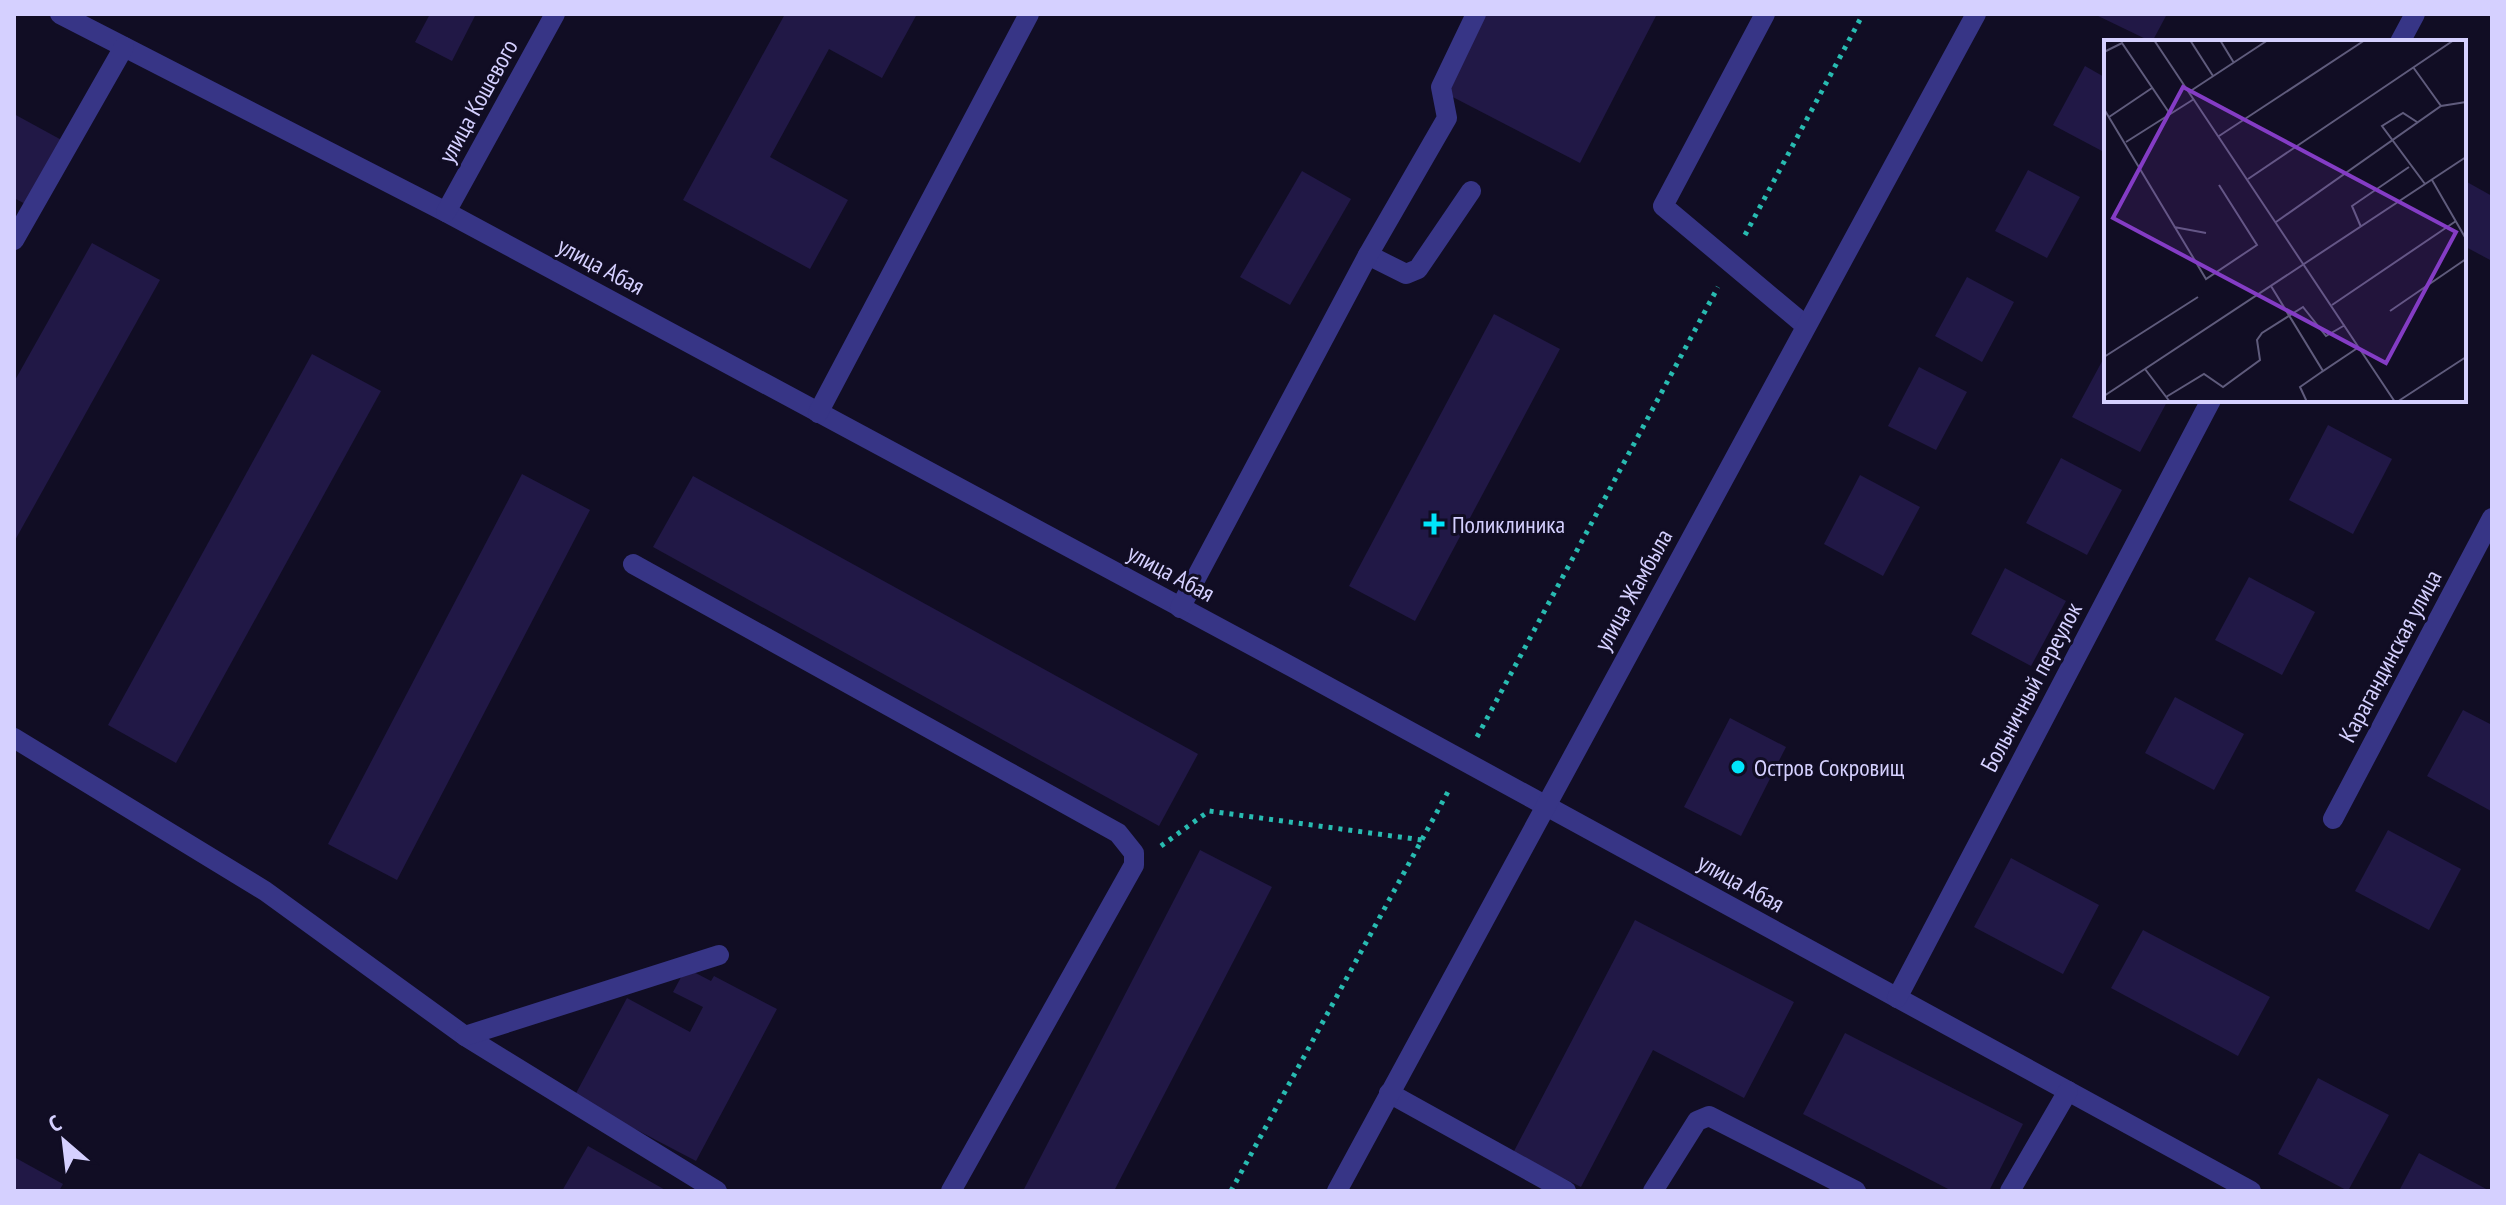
<svg xmlns="http://www.w3.org/2000/svg" width="2506" height="1205" font-family="'PT Sans Narrow',sans-serif">
  <style>
    .building { fill: #211846 }
    .lines { fill: none; stroke-linecap: round; stroke-linejoin: round }
    .path { stroke: #28bbb1; stroke-width: 5; stroke-dasharray: 4 6; stroke-linecap: butt }
    .minor { stroke: #373586; stroke-width: 20 }
    .poi-dot { fill: #00e5fb; stroke: #110d24; stroke-width: 3 }
    .labels { text-anchor: middle; dominant-baseline: central; stroke-width: 6; stroke-linejoin: round; paint-order: stroke }
    .street-label { font-size: 24px; fill: #d5d0ff; stroke: #110d24 }
    .poi-label { font-size: 24px; fill: #d5d0ff; stroke: #110d24; text-anchor: start }
    .inset-road { fill: none; stroke: #5f5b7c; stroke-width: 2 }
    .view { fill: #843cc5; fill-opacity: 0.15; stroke: #843cc5; stroke-width: 4 }
    .inset-edge { fill: none; stroke: #d5d0ff; stroke-width: 4 }
  </style>
  <rect width="100%" height="100%" fill="#110d24"/>
  <g class="building">
    <polygon points="430,14 476,14 452,61 415,42"/>
    <polygon points="785,14 917,14 882,78 829,49 770,157 848,200 810,269 683,200"/>
    <polygon points="1486,14 1657,14 1580,163 1445,93"/>
    <polygon points="2094,14 2167,14 2152,42"/>
    <polygon points="2085,66 2106,78 2106,142 2102,151 2053,125"/>
    <polygon points="14,114 67,143 31,207 14,198"/>
    <polygon points="2028,170 2080,197 2047,258 1995,231"/>
    <polygon points="1302,171 1351,199 1290,305 1240,277"/>
    <polygon points="2467,182 2492,196 2492,261 2464,246 2464,187"/>
    <polygon points="92,243 160,280 14,542 14,382"/>
    <polygon points="1967,277 2014,302 1982,362 1935,336"/>
    <polygon points="1494,314 1560,349 1415,621 1349,586"/>
    <polygon points="312,354 381,391 176,763 108,725"/>
    <polygon points="2106,354 2106,400 2168,400 2140,452 2072,417"/>
    <polygon points="1919,367 1967,392 1936,450 1888,426"/>
    <polygon points="2328,425 2392,459 2353,534 2289,500"/>
    <polygon points="2061,458 2122,490 2087,555 2026,523"/>
    <polygon points="522,474 590,510 397,880 328,844"/>
    <polygon points="1860,475 1920,507 1883,576 1824,544"/>
    <polygon points="693,476 1198,754 1159,826 653,547"/>
    <polygon points="2005,568 2066,601 2031,666 1971,634"/>
    <polygon points="2249,577 2315,612 2282,675 2215,640"/>
    <polygon points="2175,697 2244,734 2214,790 2145,753"/>
    <polygon points="2463,710 2492,725 2491,811 2427,776"/>
    <polygon points="1730,718 1786,747 1741,836 1684,807"/>
    <polygon points="2388,830 2461,869 2429,930 2355,891"/>
    <polygon points="1200,850 1272,887 1114,1191 1023,1191"/>
    <polygon points="2011,858 2099,905 2063,974 1974,927"/>
    <polygon points="1635,920 1794,1002 1744,1098 1653,1050 1581,1187 1513,1153"/>
    <polygon points="2143,930 2270,997 2238,1056 2111,988"/>
    <polygon points="686,968 711,981 714,976 777,1009 696,1161 574,1097 627,998 690,1032 703,1007 673,992"/>
    <polygon points="1845,1033 2023,1124 1989,1191 1952,1191 1803,1114"/>
    <polygon points="2318,1078 2389,1115 2348,1191 2278,1154"/>
    <polygon points="588,1146 667,1191 562,1191"/>
    <polygon points="2419,1153 2490,1191 2399,1191"/>
    <polygon points="14,1157 63,1184 59,1191 14,1191"/>
  </g>
  <g class="lines">
    <g class="path">
      <polyline points="1745,235 1863,14"/>
      <polyline points="1477,737 1718,287"/>
      <polyline points="1161,846 1209,811 1422,840"/>
      <polyline points="1231,1191 1450,788"/>
    </g>
    <g class="minor">
      <polyline points="60,14 446,212 1292,667 2251,1191"/>
      <polyline points="1765,14 1663,206 1806,326"/>
      <polyline points="2400,42 2415,14"/>
      <polyline points="446,212 555,14"/>
      <polyline points="14,240 124,47"/>
      <polyline points="1368,255 1406,274 1418,269 1471,191"/>
      <polyline points="818,413 1029,14"/>
      <polyline points="633,564 1118,833 1134,853 1134,865 951,1191"/>
      <polyline points="1180,608 1368,255 1447,118 1441,87 1476,14"/>
      <polyline points="14,738 265,891 465,1036 717,1191"/>
      <polyline points="2333,819 2492,518"/>
      <polyline points="1897,998 2211,400"/>
      <polyline points="465,1036 719,955"/>
      <polyline points="1389,1093 1566,1191"/>
      <polyline points="1337,1191 1976,14"/>
      <polyline points="1653,1191 1697,1121 1709,1116 1856,1191"/>
      <polyline points="2010,1191 2068,1091"/>
    </g>
  </g>
  <g class="poi-dot">
    <path d="M1430 512h8v8h8v8h-8v8h-8v-8h-8v-8h8z"/>
    <circle cx="1738" cy="767" r="8"/>
  </g>
  <g class="labels">
    <g class="street-label">
      <text transform="translate(478 101) rotate(-61)">улица Кошевого</text>
      <text transform="translate(601 266) rotate(28)">улица Абая</text>
      <text transform="translate(1171 573) rotate(28)">улица Абая</text>
      <text transform="translate(1633 590) rotate(-61)">улица Жамбыла</text>
      <text transform="translate(2390 656) rotate(-62)">Карагандинская улица</text>
      <text transform="translate(2031 687) rotate(-62)">Больничный переулок</text>
      <text transform="translate(1741 883) rotate(29)">улица Абая</text>
    </g>
    <g class="poi-label">
      <text x="1452" y="524">Поликлиника</text>
      <text x="1754" y="767">Остров Сокровищ</text>
    </g>
  </g>
  <g transform="translate(2104 40)">
    <rect width="362" height="362" fill="#110d24"/>
    <path class="inset-road" d="M50,0L291,362M86,0L109,36M116,0L130,23M0,12L18,3L66,74M309,27L337,66M85,52L164,0M0,69L102,239L153,205L115,145M5,77L48,48M313,82L299,73L278,86L321,144M115,96L261,0M22,102L90,59M144,139L350,0M328,140L362,199M172,182L337,66L362,62M70,187L102,193M257,187L248,166L305,127M167,246L219,331L255,307M228,265L352,181M286,271L362,219M0,317L94,257M41,329L66,362M0,356L362,117M62,357L100,334L119,347L156,320L153,300L158,293L199,267L222,296L241,285M203,362L196,347L219,331M293,362L362,317"/>
    <path class="view" d="M79,47L352,192L282,323L9,178Z"/>
    <rect width="362" height="362" class="inset-edge"/>
  </g>
  <rect width="2506" height="1205" fill="none" stroke="#d5d0ff" stroke-width="32"/>
  <g transform="translate(64 1141) rotate(332)" stroke="#110d24" stroke-width="6" paint-order="stroke">
  <path d="M0-6L14 30L0 20L-14 30Z" fill="#d5d0ff"/>
  <text y="-12" font-size="22" font-weight="bold" text-anchor="middle" fill="#d5d0ff">С</text>
  </g>
</svg>
